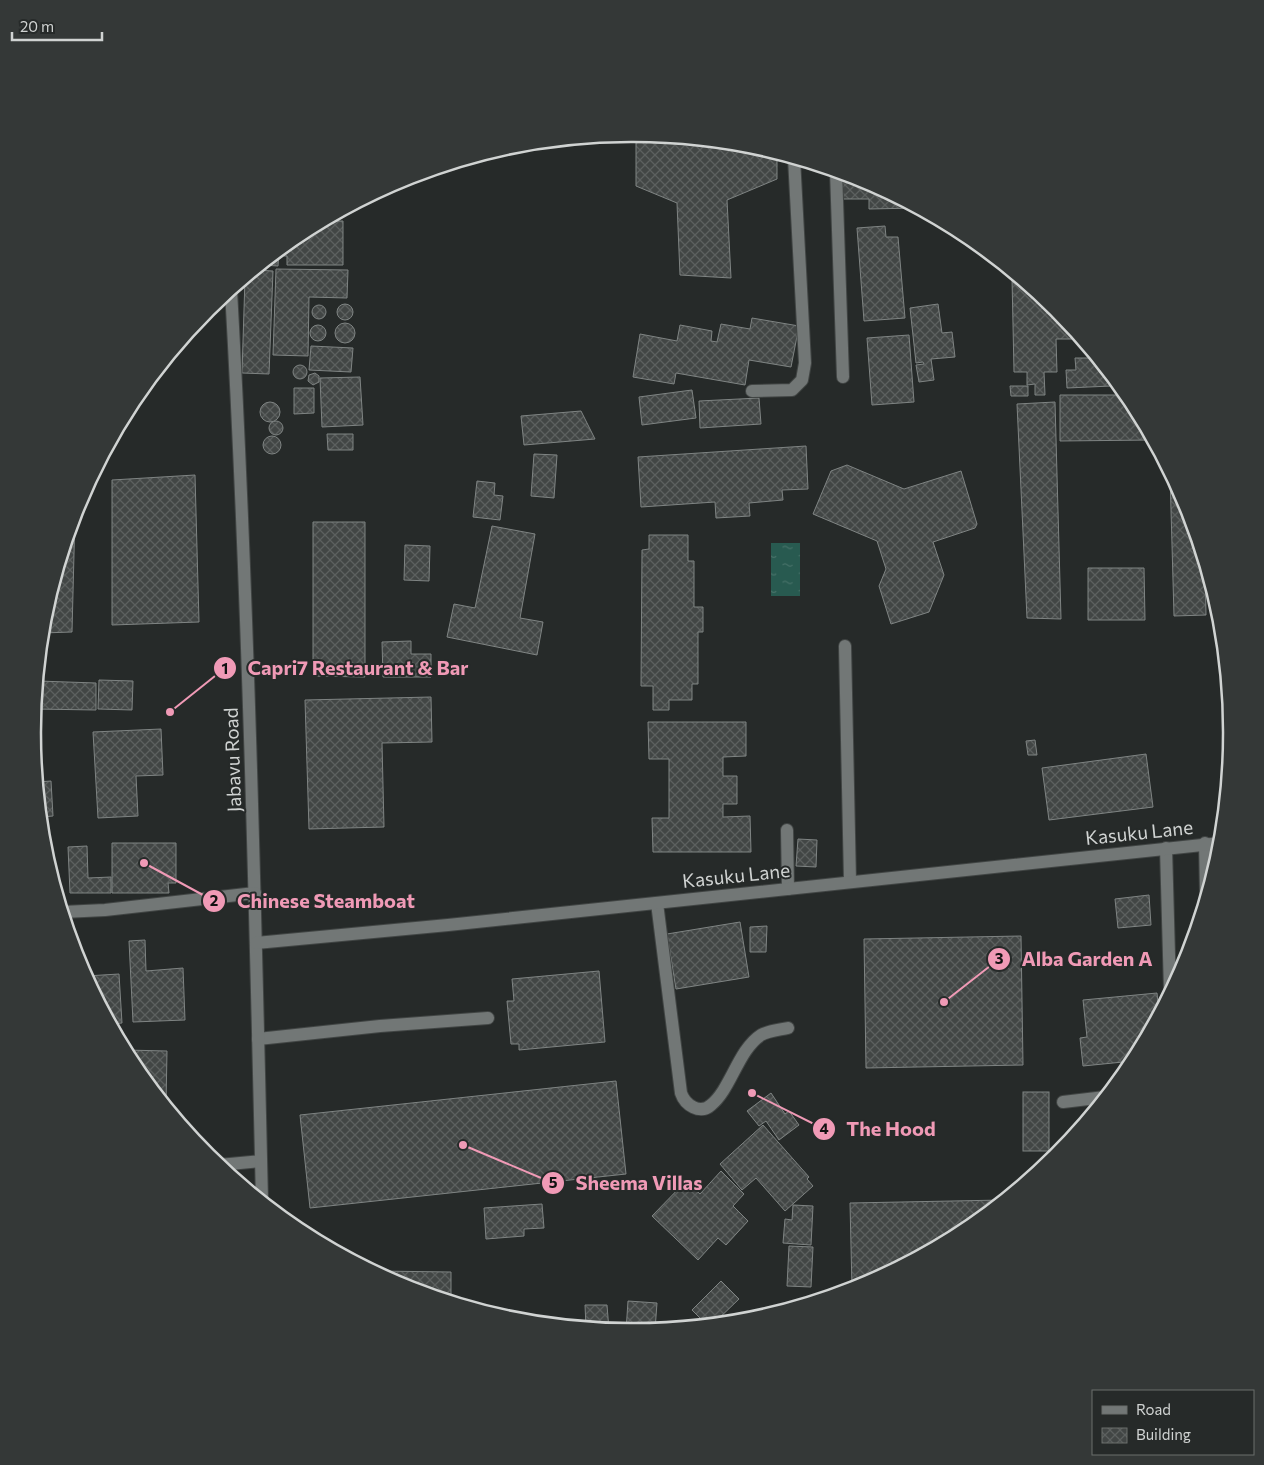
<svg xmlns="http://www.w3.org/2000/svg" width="1264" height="1465" font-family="Commissioner,sans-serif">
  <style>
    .water { fill: url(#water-ripples) }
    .building { fill: url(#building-cross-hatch); stroke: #7f8483 }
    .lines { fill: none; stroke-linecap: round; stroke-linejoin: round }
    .service-casing { stroke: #414544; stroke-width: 14 }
    .minor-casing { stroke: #414544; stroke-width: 14 }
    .service { stroke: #727776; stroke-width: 12 }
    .minor { stroke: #727776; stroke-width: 12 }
    .labels { text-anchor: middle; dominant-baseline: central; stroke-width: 4; stroke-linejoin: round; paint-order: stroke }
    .street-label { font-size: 19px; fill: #d0d3d2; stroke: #262a29 }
    .rim { fill: none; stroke: #d0d3d2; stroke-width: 2.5 }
    .leader { fill: none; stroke: #f09ab6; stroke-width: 2 }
    .callout-dot { fill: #f09ab6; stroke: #262a29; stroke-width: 2 }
    .mark-label { font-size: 15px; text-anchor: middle; font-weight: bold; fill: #111 }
    .callout-label { font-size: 20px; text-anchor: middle; font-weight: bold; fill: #f09ab6; stroke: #262a29; stroke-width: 4; stroke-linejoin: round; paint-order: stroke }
  </style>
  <defs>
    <pattern id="water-ripples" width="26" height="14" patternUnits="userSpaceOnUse" patternTransform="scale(1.25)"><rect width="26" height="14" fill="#285a50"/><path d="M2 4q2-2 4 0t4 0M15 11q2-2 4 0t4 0" fill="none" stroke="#467168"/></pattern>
    <pattern id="building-cross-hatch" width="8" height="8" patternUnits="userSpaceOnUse" patternTransform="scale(1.25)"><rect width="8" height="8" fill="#424645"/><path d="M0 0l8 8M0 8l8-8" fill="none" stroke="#5c605f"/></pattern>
  </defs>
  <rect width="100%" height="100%" fill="#262a29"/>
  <rect class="water" x="771" y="543" width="29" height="53"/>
  <g class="building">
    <polygon points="636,133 749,145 777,153 777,179 727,200 731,278 680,275 677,203 636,186"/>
    <polygon points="840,172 862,179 917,208 869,209 869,199 840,199"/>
    <polygon points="332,217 332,221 343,221 343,265 287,265 287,256 284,256 284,246 299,234"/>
    <polygon points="885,226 886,237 898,237 905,318 864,321 857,228"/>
    <polygon points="279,250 278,266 261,265"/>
    <polygon points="276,269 348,270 347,298 309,297 308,356 273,355"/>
    <polygon points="255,270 273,271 269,374 242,373 245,278"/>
    <polygon points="1012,278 1019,278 1056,309 1081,339 1056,339 1057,372 1044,372 1045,395 1035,395 1035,384 1027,385 1027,372 1014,372"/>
    <circle cx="345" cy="312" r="8"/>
    <polygon points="938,304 942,333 952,332 955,357 931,359 934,380 919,382 916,365 924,364 923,362 916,363 910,308"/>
    <circle cx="319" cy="312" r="7"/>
    <polygon points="752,318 799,326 791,367 749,360 745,385 676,373 674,384 633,377 640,334 677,341 680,325 712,331 711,341 717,342 721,324 750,329"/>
    <circle cx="345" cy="333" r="10"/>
    <circle cx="318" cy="333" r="8"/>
    <polygon points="909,335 914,402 872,405 867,338"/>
    <polygon points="311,346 353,348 351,372 309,370"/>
    <polygon points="1075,358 1096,358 1110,375 1111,386 1067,388 1066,370 1076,370"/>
    <circle cx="300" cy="372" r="7"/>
    <polygon points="315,373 319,376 319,382 313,385 308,381 309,375"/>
    <polygon points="360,377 363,425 322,427 320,378"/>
    <polygon points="1010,386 1028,386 1028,396 1011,396"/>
    <polygon points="294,388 314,388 314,413 294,414"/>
    <polygon points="692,390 696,418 642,425 639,397"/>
    <polygon points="1060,395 1127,395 1152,440 1060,441"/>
    <polygon points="759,398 761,424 700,428 699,401"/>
    <polygon points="1055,402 1061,619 1027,618 1017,404"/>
    <circle cx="270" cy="412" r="10"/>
    <polygon points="581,411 595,439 524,445 521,416"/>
    <circle cx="276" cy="428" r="7"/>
    <polygon points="327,434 353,434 353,450 328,450"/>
    <circle cx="272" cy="445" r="9"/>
    <polygon points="806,446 808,489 782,490 783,500 749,503 750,516 716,518 715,502 641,507 638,457"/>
    <polygon points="534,454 557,455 554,498 531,496"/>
    <polygon points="847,465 904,489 961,471 977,524 975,528 933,542 944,575 929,612 891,624 879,586 886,569 877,541 813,514 831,471"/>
    <polygon points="1170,474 1186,503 1205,565 1206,615 1174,616"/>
    <polygon points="195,475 199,622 112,625 112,480"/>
    <polygon points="477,481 495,483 494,495 503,496 500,520 473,517"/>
    <polygon points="75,514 72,632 42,633 44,615"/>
    <polygon points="313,522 365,522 365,677 313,676"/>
    <polygon points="492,526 535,534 520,618 543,622 537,655 447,637 454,604 475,608"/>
    <polygon points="649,535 688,535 688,561 694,561 694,607 703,607 703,632 698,632 698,684 692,684 692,700 669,700 669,710 653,710 653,686 641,686 642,550 649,549"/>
    <polygon points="405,545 430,546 429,581 404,580"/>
    <polygon points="1088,568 1144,568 1145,620 1088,620"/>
    <polygon points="411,641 411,654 431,654 431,677 383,677 382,642"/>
    <polygon points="99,680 133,681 132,710 98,709"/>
    <polygon points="38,681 96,683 96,710 35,709"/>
    <polygon points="431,697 432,742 382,743 384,827 309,829 305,700"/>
    <polygon points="648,722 746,722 746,756 723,757 723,776 737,776 737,804 723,804 723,817 750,816 751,852 653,852 652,818 669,818 669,759 649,759"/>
    <polygon points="161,729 163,775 136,776 138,816 98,818 93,732"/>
    <polygon points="1035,740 1037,755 1028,755 1026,741"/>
    <polygon points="1146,754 1153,807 1049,820 1042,768"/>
    <polygon points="51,781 53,816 41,817 37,782"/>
    <polygon points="798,839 817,840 816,867 796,866"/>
    <polygon points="112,843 176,843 176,883 168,883 169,893 112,893"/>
    <polygon points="87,846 88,878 111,877 111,893 70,893 68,847"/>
    <polygon points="1149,895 1151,925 1118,928 1115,899"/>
    <polygon points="740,922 749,977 676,989 667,934"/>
    <polygon points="767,926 766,952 750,952 750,927"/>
    <polygon points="1021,936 1023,1065 866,1068 864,939"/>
    <polygon points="145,940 146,971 183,968 185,1020 133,1022 129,941"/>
    <polygon points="74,947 80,947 82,968 78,962"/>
    <polygon points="599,971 605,1042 519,1050 519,1044 511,1044 507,1001 514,1001 512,979"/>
    <polygon points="119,974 122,1023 111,1024 86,976"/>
    <polygon points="1157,993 1159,1013 1133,1061 1083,1066 1080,1038 1087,1037 1083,1000"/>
    <polygon points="125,1050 167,1051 166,1105 133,1065"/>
    <polygon points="616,1081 626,1174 310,1208 300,1115"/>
    <rect x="1023" y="1092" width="26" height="59"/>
    <polygon points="771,1093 785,1114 789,1111 799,1125 779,1140 766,1121 759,1126 747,1111"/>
    <polygon points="763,1125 809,1177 807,1179 813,1186 785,1211 756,1178 742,1190 720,1164"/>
    <polygon points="721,1171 744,1194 733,1206 748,1221 726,1245 718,1238 698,1260 652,1216 686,1181 700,1194"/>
    <polygon points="1003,1200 965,1231 861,1286 852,1289 850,1203"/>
    <polygon points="542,1204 544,1228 524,1229 524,1236 486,1239 484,1208"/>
    <polygon points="793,1205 813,1206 811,1245 783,1243 785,1219 792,1220"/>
    <polygon points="789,1246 813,1247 811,1287 787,1286"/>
    <polygon points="376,1271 451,1272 451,1301 402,1286"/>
    <polygon points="721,1281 739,1299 713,1324 707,1325 692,1310"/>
    <polygon points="628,1301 657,1303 655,1330 626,1331"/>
    <polygon points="585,1305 607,1305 609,1330 586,1327"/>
  </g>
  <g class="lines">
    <defs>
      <g id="service">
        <polyline points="836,171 843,377"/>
        <polyline points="752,391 792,390 802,380 805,363 794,158"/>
        <polyline points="845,646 850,881"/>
        <polyline points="787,830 788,889"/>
        <polyline points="1205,843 1206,895"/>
        <polyline points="1166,848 1170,991"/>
        <path d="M657,903L681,1093C685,1105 700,1115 711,1105C731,1089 738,1050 761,1035C768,1031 779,1030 788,1028"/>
        <polyline points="258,1039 380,1026 488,1018"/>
        <polyline points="1063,1102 1105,1097"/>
        <polyline points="219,1165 261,1161"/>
      </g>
      <g id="minor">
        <path d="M231,290C248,593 255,897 262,1201"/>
        <polyline points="63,912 105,910 255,893"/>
        <polyline points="256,943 448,925 1221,843"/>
      </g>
    </defs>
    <use href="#service" class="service-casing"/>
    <use href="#minor" class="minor-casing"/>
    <use href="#service" class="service"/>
    <use href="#minor" class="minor"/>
  </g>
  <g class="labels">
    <g class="street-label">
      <text transform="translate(232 760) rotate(-92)">Jabavu Road</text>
      <text transform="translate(1139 832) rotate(-6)">Kasuku Lane</text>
      <text transform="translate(736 875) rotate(-6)">Kasuku Lane</text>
    </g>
  </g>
  <path d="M0 0H1264V1465H0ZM631 142H633A590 590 0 0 1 1223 732V733A590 590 0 0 1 633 1323H631A590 590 0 0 1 41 733V732A590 590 0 0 1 631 142Z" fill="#343837" fill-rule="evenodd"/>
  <path class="rim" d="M631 142H633A590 590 0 0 1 1223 732V733A590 590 0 0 1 633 1323H631A590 590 0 0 1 41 733V732A590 590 0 0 1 631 142Z"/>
  <path class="leader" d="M170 712L225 668M144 863L214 901M944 1002L999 959M752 1093L824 1129M463 1145L553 1183"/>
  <g class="callout-dot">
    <circle cx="170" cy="712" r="5"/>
    <circle cx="144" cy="863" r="5"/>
    <circle cx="944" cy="1002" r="5"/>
    <circle cx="752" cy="1093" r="5"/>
    <circle cx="463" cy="1145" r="5"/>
    <circle cx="225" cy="668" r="12"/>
    <circle cx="214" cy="901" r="12"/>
    <circle cx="999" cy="959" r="12"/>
    <circle cx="824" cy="1129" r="12"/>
    <circle cx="553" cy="1183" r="12"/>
  </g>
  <g class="mark-label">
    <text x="225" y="674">1</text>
    <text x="214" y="906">2</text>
    <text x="999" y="964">3</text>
    <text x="824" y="1134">4</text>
    <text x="553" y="1188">5</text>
  </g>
  <g class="callout-label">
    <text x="358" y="675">Capri7 Restaurant &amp; Bar</text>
    <text x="326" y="908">Chinese Steamboat</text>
    <text x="1087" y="966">Alba Garden A</text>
    <text x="891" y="1136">The Hood</text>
    <text x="639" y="1190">Sheema Villas</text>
  </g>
  <rect x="1092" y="1390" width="162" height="65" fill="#262a29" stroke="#6a6e6d"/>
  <rect x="1102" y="1406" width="25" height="8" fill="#727776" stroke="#6a6e6d"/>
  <text x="1136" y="1415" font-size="15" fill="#d0d3d2">Road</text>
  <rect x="1102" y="1428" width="25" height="15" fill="url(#building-cross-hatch)" stroke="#6a6e6d"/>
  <text x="1136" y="1440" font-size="15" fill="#d0d3d2">Building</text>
  <path d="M12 32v8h90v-8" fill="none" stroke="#d0d3d2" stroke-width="2.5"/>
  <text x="20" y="32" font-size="15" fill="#d0d3d2" stroke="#262a29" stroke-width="4" paint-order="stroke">20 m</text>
</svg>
